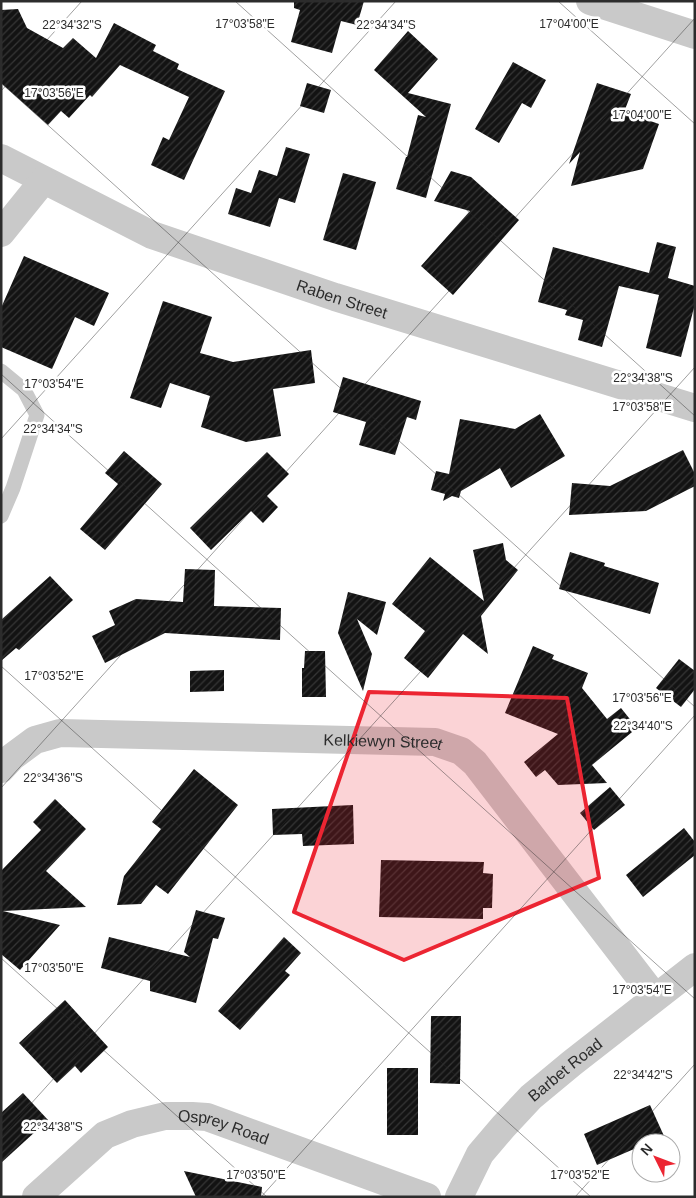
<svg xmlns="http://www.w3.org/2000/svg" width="696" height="1198" font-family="Helvetica,sans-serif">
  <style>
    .building { fill: url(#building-hatch) }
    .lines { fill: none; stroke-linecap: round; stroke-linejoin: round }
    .service { stroke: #c9c9c9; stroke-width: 15 }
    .minor { stroke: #c9c9c9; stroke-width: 28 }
    .marked { fill: #ec2532; fill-opacity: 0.2; stroke: #ec2532; stroke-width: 4; stroke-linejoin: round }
    .ticks { fill: none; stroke: #2c2c2c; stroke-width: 1; stroke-opacity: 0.45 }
    .labels { text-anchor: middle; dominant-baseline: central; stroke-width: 5; stroke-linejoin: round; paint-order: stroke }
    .street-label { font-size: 16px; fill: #2c2c2c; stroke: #fff }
    .ticks-label { font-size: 12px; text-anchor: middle; fill: #2c2c2c; stroke: #fff; stroke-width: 5; stroke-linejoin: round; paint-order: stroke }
  </style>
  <defs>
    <pattern id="building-hatch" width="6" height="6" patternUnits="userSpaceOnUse" patternTransform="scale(1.25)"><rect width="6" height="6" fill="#131313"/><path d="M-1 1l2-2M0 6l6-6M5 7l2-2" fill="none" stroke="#363636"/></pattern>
  </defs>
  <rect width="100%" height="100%" fill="#fff"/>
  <g class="building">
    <polygon points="294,1 364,1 357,25 341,21 332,53 291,42 300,10 294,8"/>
    <polygon points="18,9 27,28 63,48 73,38 96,58 114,23 156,45 153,51 179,64 177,69 225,91 184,180 151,165 163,137 169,140 189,97 120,65 92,97 90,95 69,118 61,111 48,125 1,83 1,10"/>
    <polygon points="408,31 438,59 408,93 451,104 426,198 396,189 406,157 407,157 418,115 426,117 374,70"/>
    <polygon points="513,62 546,80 531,108 522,103 499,143 475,129"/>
    <polygon points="307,83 331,90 324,113 300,106"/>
    <polygon points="597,83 631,94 624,112 659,124 643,169 571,186 580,152 569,164"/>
    <polygon points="286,147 310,154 295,203 279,198 270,227 228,214 236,188 251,193 259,170 277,176"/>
    <polygon points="451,171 471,177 519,220 453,295 421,266 470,211 434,201"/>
    <polygon points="343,173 376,182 356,250 323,240"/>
    <polygon points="657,242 676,247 668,278 695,286 695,304 681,357 646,348 659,295 619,286 602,347 578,340 583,320 565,315 567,310 538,302 553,247 649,273"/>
    <polygon points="24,256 109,293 94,326 75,317 52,369 1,347 1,308"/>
    <polygon points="163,301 212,317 200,353 233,362 311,350 315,383 273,389 281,436 246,442 201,427 210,396 170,383 161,408 130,398"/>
    <polygon points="343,377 421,401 416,420 407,417 395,455 359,445 366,422 333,412"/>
    <polygon points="540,414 565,456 511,488 500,468 461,491 459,498 452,496 443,501 445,494 431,490 436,471 449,474 460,419 515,429"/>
    <polygon points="683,450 695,474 695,486 646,511 569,515 572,483 610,486"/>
    <polygon points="124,451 162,484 105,550 80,529 118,484 105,473"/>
    <polygon points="267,452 289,474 267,496 278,507 263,523 251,511 211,550 190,528"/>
    <polygon points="503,543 506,560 518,570 481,616 488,654 463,634 428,678 404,658 425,631 392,604 430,557 484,601 473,550"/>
    <polygon points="570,552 605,563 604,566 659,583 650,614 559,589"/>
    <polygon points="185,569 215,570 214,606 281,608 280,640 165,633 105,663 92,636 115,625 109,611 136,599 183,602"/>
    <polygon points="50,576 73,600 19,650 16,648 1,661 1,620"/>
    <polygon points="348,592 386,602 377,635 357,619 372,654 363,691 338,633"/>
    <polygon points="533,646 554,655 552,659 588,673 582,688 607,719 621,708 637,728 592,765 607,783 558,785 545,770 536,777 524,762 558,734 505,713"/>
    <polygon points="305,651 325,651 326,697 302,697 302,668 304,668"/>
    <polygon points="679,659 695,671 695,689 681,707 656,688"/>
    <polygon points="224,670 224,691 190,692 190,671"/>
    <polygon points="194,769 238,805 168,894 156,885 141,904 117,905 124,876 161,829 152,822"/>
    <polygon points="610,787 625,805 594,830 580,813"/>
    <polygon points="55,799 86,829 46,871 86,907 3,911 60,925 20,970 1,954 1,871 41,830 33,822"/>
    <polygon points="353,805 354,844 303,846 302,834 273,835 272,809"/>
    <polygon points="684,828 695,842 695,855 643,897 626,875"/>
    <polygon points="381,860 484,862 483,873 493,874 492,908 483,908 483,919 379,917"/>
    <polygon points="196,910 225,918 218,939 213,938 196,1003 150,991 150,981 101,968 109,937 190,957 184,952"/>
    <polygon points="284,937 301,953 285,971 290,975 240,1030 218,1011"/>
    <polygon points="65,1000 108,1047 81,1073 75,1066 57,1083 19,1043"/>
    <polygon points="431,1016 461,1016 460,1084 430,1083"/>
    <rect x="387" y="1068" width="31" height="67"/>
    <polygon points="23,1093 48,1120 1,1163 1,1113"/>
    <polygon points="650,1105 664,1136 648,1143 641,1143 641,1146 597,1165 584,1134"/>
    <polygon points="184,1171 262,1187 261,1197 196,1197"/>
  </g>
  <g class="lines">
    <polyline class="service" points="1,371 24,390 37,415 13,488 1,516"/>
    <g class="minor">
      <polyline points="590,1 695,35"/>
      <path id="s1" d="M1,158L152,235L335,297L695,408"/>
      <polyline points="1,233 43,181"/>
      <path id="s2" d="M1,769L12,757L35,740L60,733L435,742L461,751L475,763L655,997"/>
      <path id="s3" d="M36,1197L105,1135L132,1124L165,1116H192L207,1117L427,1197"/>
      <path id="s4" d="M459,1197L480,1154L503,1127L531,1097L572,1063L695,967"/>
    </g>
  </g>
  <path class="marked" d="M369,692L567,698L599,878L404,960L294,912Z"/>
  <path class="ticks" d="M235,1L695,416M558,1L695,124M1,83L695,707M1,91L82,1M1,374L695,999M1,439L396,1M1,666L591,1197M1,788L695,18M1,958L267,1197M1,1137L695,367M261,1197L695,715M575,1197L695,1064"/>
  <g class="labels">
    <g class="street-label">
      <text stroke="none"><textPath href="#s1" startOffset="370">Raben Street</textPath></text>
      <text stroke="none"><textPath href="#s2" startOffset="394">Kelkiewyn Street</textPath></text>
      <text stroke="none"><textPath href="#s4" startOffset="168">Barbet Road</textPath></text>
      <text stroke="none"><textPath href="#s3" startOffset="216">Osprey Road</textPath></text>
    </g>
  </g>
  <g class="ticks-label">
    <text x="245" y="28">17°03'58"E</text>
    <text x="569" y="28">17°04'00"E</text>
    <text x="72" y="29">22°34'32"S</text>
    <text x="386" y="29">22°34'34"S</text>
    <text x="54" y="97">17°03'56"E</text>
    <text x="642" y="119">17°04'00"E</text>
    <text x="643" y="382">22°34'38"S</text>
    <text x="54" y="388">17°03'54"E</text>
    <text x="642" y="411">17°03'58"E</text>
    <text x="53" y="433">22°34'34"S</text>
    <text x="54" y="680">17°03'52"E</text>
    <text x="642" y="702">17°03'56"E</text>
    <text x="643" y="730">22°34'40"S</text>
    <text x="53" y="782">22°34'36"S</text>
    <text x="54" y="972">17°03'50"E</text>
    <text x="642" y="994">17°03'54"E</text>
    <text x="643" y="1079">22°34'42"S</text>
    <text x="53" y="1131">22°34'38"S</text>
    <text x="256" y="1179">17°03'50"E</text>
    <text x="580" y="1179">17°03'52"E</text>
  </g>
  <rect width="696" height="1198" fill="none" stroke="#2c2c2c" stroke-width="5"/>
  <g transform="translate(656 1158) rotate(312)"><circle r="24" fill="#ffffff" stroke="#ababab"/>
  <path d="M0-4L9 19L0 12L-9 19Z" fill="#ec2532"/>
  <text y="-8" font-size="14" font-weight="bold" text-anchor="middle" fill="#2c2c2c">N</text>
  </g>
</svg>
